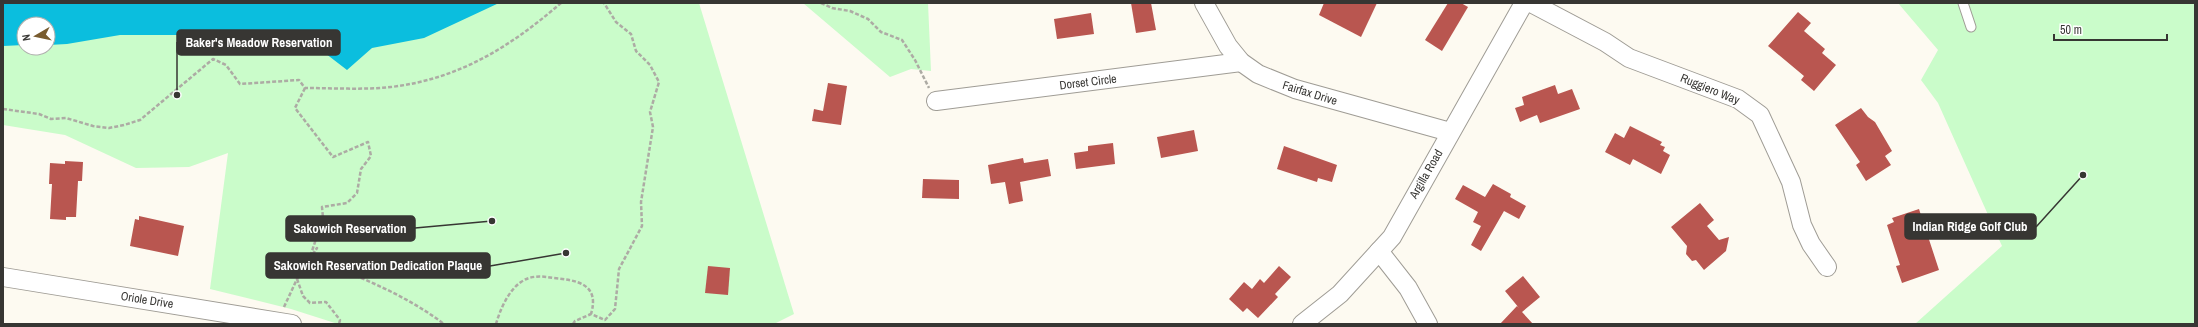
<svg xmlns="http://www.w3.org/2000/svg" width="2198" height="327" font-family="'Archivo Narrow',sans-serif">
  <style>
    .green { fill: #cafcca; fill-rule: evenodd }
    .water { fill: #0bbede }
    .building { fill: #b95650 }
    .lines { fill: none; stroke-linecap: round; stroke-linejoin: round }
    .service-casing { stroke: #9f9c95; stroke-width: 11 }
    .minor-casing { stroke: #9f9c95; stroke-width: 20 }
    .path { stroke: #adaba4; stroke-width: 2.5; stroke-dasharray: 4 2; stroke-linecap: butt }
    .service { stroke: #fff; stroke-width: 9 }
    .minor { stroke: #fff; stroke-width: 18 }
    .labels { text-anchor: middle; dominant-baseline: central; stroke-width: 4; stroke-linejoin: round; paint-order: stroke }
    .street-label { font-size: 12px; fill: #373633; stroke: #fff }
    .leader { fill: none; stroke: #373633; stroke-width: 1.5 }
    .callout-dot { fill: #373633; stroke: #fff; stroke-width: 1.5 }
    .callout { fill: #373633; stroke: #373633; stroke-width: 1.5 }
    .callout-label { font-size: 13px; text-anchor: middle; font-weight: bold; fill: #fff }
  </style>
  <rect width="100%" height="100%" fill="#fdfaf1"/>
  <g class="green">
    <path d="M3,3H699L794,314L774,324H338L291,309L210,289L228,153L189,167L136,168L65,135L3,125ZM24,24H48V48H24Z"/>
    <polygon points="803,3 928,3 931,71 911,69 890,77"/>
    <polygon points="1898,3 2195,3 2195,324 1915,324 2002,246 1938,103 1921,80 1938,50"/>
  </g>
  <polygon class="water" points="3,3 499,3 424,38 372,48 347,70 308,40 213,35 120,35 67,44 48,45 48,24 24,24 24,45 3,46"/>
  <g class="building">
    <polygon points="1131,3 1151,3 1156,30 1136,33"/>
    <polygon points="1324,3 1377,3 1361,37 1319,15"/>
    <polygon points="1448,3 1461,3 1468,7 1442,51 1425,40"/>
    <polygon points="1798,12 1811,23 1804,31 1825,49 1822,53 1836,65 1814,91 1801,80 1804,76 1768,46"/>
    <polygon points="1091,13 1094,34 1057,39 1054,19"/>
    <polygon points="828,83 847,86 841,125 812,121 814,109 823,111"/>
    <polygon points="1555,85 1558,94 1572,89 1580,109 1540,123 1537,115 1520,122 1515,108 1524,105 1522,97"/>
    <polygon points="1861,108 1868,117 1875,122 1892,151 1885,156 1891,165 1866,181 1856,165 1860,162 1835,125"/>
    <polygon points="1630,126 1662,142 1660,145 1665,147 1663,151 1670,155 1661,174 1633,159 1630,165 1605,152 1615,133 1624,138"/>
    <polygon points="1194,130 1198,151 1161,158 1157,137"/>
    <polygon points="1113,143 1115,164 1076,169 1074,153 1088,151 1088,146"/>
    <polygon points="1284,146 1337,165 1332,182 1318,178 1317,182 1277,169"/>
    <polygon points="1023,158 1024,163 1048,159 1051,176 1020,182 1023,201 1009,204 1005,182 991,184 988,165"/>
    <polygon points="65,161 83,162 82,181 78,181 76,217 66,217 66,220 50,219 52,184 49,184 50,163 65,164"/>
    <polygon points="923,179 959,180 959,199 922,198"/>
    <polygon points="1493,184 1511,194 1510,197 1526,206 1519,219 1504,211 1481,251 1471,245 1481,226 1473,222 1478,212 1455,199 1463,185 1485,197"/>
    <polygon points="1700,203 1714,220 1707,226 1719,240 1729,237 1726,251 1704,270 1696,260 1692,261 1686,254 1687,246 1671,227"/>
    <polygon points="1919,209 1939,270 1902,283 1896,266 1900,265 1887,225 1894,222 1892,218"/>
    <polygon points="139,216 184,226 178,256 130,246 135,219 139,220"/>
    <polygon points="708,266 730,268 728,295 705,293"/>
    <polygon points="1279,266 1291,277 1275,294 1278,297 1258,318 1247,308 1243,312 1229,299 1244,282 1252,289 1260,279 1264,283"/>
    <polygon points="1523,276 1540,297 1522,312 1533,324 1500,324 1517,306 1519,308 1505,291"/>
  </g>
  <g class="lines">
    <defs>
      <polyline id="service" points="1963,3 1971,27"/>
      <g id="minor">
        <polyline points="1204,3 1228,46 1241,62 1258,74 1295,89 1450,132"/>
        <polyline points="1531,3 1605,42 1629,58 1738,99 1760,115 1791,182 1802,225 1811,244 1827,267"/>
        <polyline points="936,101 1241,62"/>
        <polyline points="1379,251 1408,288 1428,324"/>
        <polyline points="3,277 292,324"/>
        <polyline points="1302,324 1340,294 1392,237 1524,3"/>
      </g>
    </defs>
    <use href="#service" class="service-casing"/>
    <use href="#minor" class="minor-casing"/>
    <g class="path">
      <polyline points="821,3 832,8 850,11 868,19 881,32 902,40 915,60 929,88"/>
      <path d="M305,88L295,108L333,157L368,142L371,156L361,169L357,193L347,203L322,207L323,218L310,257C357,276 403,293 444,324"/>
      <path d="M3,109L39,114L51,119L66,118L93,126L109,128L124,125L140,120L213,59L226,65L240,84L299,80L305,88C333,88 363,90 391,87C459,79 510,47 561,3"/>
      <polyline points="297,279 303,296 310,303 326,302 340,320 339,324"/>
      <polyline points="284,307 297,279 317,248 312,255"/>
      <path d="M496,324C500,310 508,291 521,282C531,275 542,276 553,278C577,280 600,284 591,314"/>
      <polyline points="573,324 575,321 591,314 605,320 615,309 619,269 642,226 641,202 653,127 650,112 659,82 650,65 636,51 631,34 616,22 604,3"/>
    </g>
    <use href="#service" class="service"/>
    <use href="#minor" class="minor"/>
  </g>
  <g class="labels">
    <g class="street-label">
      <text transform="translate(1088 82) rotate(-7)">Dorset Circle</text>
      <text transform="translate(1710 89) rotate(22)">Ruggiero Way</text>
      <text transform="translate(1310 93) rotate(17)">Fairfax Drive</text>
      <text transform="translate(1426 174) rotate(-60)">Argilla Road</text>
      <text transform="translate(147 300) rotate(9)">Oriole Drive</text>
    </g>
  </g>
  <path class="leader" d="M177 95L177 42M2083 175L2036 227M492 221L415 228M566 253L490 266"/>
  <g class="callout-dot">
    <circle cx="177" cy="95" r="4"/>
    <circle cx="2083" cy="175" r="4"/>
    <circle cx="492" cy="221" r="4"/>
    <circle cx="566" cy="253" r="4"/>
  </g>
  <g class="callout">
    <rect x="177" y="30" width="163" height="25" rx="4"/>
    <rect x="1905" y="214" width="131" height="25" rx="4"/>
    <rect x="286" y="216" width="129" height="25" rx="4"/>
    <rect x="266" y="253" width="224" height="25" rx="4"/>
  </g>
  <g class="callout-label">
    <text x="259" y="47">Baker's Meadow Reservation</text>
    <text x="1970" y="231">Indian Ridge Golf Club</text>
    <text x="350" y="233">Sakowich Reservation</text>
    <text x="378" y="270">Sakowich Reservation Dedication Plaque</text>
  </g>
  <rect width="2198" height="327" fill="none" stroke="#373633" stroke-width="8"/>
  <g transform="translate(36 36) rotate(261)"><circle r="19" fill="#ffffff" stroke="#afafad"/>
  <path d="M0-3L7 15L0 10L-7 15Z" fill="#795c2f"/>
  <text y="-6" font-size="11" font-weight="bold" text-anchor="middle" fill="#373633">N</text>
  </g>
  <path d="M2054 34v6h113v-6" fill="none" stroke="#373633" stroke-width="2"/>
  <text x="2060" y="34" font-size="12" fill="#373633" stroke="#ffffff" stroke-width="3" paint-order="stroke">50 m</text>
</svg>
